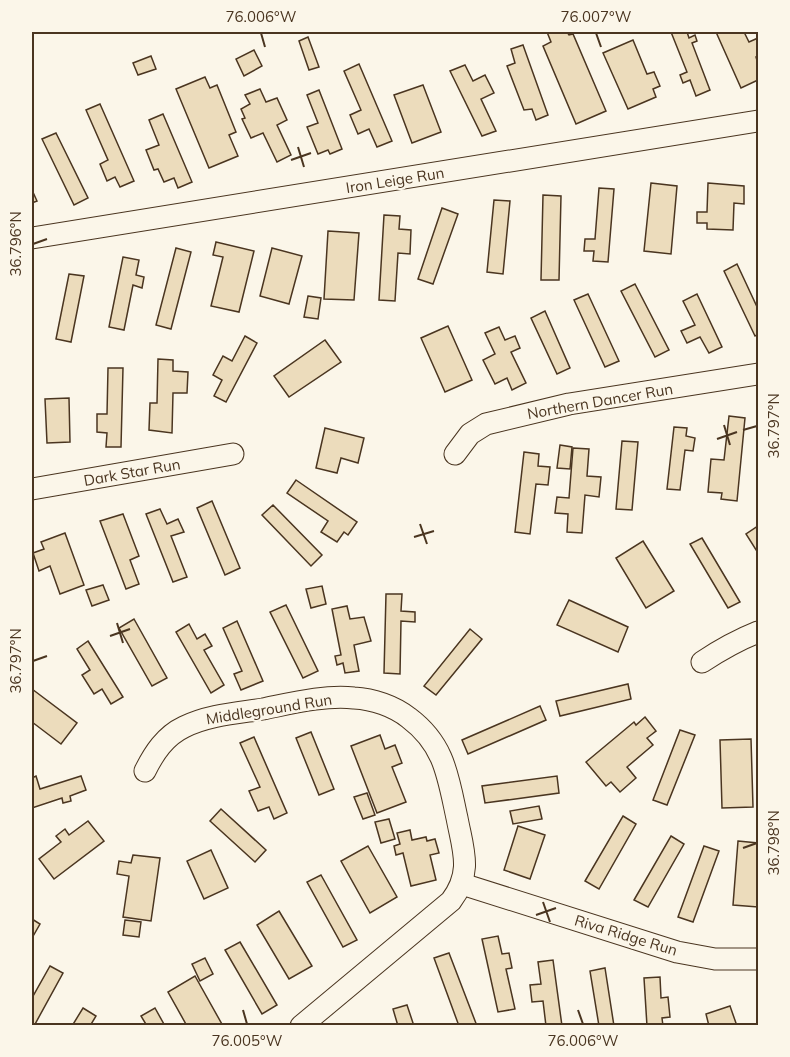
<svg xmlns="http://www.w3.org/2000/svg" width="790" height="1057" font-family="Mulish,sans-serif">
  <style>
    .building { fill: #ecdcbc; stroke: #4a3520; stroke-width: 1.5 }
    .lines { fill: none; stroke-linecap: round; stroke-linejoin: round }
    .minor-casing { stroke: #4a3520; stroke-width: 23 }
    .minor { stroke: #fbf6e9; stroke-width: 21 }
    .ticks { fill: none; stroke: #4a3520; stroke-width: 2 }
    .labels { text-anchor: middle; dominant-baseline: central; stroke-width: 4.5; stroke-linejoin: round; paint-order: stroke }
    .street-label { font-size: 15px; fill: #4a3520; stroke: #fbf6e9 }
    .neatline { fill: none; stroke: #4a3520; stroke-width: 2 }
    .ticks-label { font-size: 15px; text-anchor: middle; fill: #4a3520 }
  </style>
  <rect width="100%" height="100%" fill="#fbf6e9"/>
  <g class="building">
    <polygon points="547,32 567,32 569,35 573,34 606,111 576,124 543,46 551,42"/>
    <polygon points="671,32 687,32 689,38 695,35 697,41 692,43 710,90 696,96 690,80 683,83 680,75 687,72"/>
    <polygon points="716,32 744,32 749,42 758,38 758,56 756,57 758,64 758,80 741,88"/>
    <polygon points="308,37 319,67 309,70 299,41"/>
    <polygon points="633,40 647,74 654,72 660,86 653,89 656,97 628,109 603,53"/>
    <polygon points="523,45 548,115 536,120 532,109 524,110 507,66 515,63 511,49"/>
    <polygon points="254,50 262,66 244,76 236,59"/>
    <polygon points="151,56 156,69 138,75 133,63"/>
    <polygon points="359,64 392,141 377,147 369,129 358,134 350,115 361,110 344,71"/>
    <polygon points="465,65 473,81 485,75 494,93 481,99 496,131 482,136 450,71"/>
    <polygon points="205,77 210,88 217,85 236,132 229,135 238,156 209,168 176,89"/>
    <polygon points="423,85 441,132 412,143 394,95"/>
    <polygon points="260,89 266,102 277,98 287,120 277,125 291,155 277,162 263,133 251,138 242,119 245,118 241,109 250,104 245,95"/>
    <polygon points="319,90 342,149 330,154 328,150 318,154 307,127 318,123 307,95"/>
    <polygon points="100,104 134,181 120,187 115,177 107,181 100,164 108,160 86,110"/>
    <polygon points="163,114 192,182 178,188 174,178 164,182 158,169 154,170 146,150 159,145 149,120"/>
    <polygon points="56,133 88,198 74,205 42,139"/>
    <polygon points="651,183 677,186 671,254 644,251"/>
    <polygon points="708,183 744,186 744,204 734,203 733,230 707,229 707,223 697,223 697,212 707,212"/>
    <polygon points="599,188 614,189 608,262 593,261 594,251 584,251 585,239 595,239"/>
    <polygon points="32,190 37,201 32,203"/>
    <polygon points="543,195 561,196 559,280 541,280"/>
    <polygon points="494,200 510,201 503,274 487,272"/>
    <polygon points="442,208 458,214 433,284 418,279"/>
    <polygon points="384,215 400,216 399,229 411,230 410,254 398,253 395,301 379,300"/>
    <polygon points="328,231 359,233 354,300 324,299"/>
    <polygon points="216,242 254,251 239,312 211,306 223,257 213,255"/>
    <polygon points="176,248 191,252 171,329 156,325"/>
    <polygon points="272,248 302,256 289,304 260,296"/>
    <polygon points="123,257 139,260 136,275 144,277 142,288 133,285 124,330 109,327"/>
    <polygon points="737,264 758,309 758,334 755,336 724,271"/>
    <polygon points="69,274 84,276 71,342 56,339"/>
    <polygon points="635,284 669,350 655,357 621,291"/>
    <polygon points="588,294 619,361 605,367 574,300"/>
    <polygon points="697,294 722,347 709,353 700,337 687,343 681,331 695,325 683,301"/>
    <polygon points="308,296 321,298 318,319 304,317"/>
    <polygon points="545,311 570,368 557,374 531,318"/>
    <polygon points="448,326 472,380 445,392 421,338"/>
    <polygon points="499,327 505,340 515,336 520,348 511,352 526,383 512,390 507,378 495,384 483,360 495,354 485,333"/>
    <polygon points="245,336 257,343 226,402 214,396 222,380 213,375 223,356 232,361"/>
    <polygon points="325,340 341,362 289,397 274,376"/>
    <polygon points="158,359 173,360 173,371 188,372 187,393 173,393 172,433 149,430 150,403 157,403"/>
    <polygon points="108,368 123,368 121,447 106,447 107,433 97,432 97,414 107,414"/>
    <polygon points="69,398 70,442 47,443 45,399"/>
    <polygon points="729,416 745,418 737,501 721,499 722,493 708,492 711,459 724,460"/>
    <polygon points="674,427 687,428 686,436 695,438 693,451 685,450 680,490 667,489"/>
    <polygon points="325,428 364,438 358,463 341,458 337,473 316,468"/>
    <polygon points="622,441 638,442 632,510 616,509"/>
    <polygon points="560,445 572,447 570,469 557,468"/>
    <polygon points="573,448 589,449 587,476 601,477 599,497 585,495 582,533 567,532 568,514 555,513 557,497 569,498"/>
    <polygon points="524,452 539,454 538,466 550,467 548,485 536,484 530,534 515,532"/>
    <polygon points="296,480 357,522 348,535 344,532 337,542 321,532 328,521 287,493"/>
    <polygon points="212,501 240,568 225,575 197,508"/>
    <polygon points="273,505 322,555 311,566 262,515"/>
    <polygon points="160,509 167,524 178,519 184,532 171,536 187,577 173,582 146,514"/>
    <polygon points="123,514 139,556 130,560 139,584 126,589 100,521"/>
    <polygon points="758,526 758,553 746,534"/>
    <polygon points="65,533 84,585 60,594 50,566 39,571 33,553 44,549 41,542"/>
    <polygon points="702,538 740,602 728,608 690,544"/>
    <polygon points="643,541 674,591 646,608 616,558"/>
    <polygon points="103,585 109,600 92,606 86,590"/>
    <polygon points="322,586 326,604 311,608 306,589"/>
    <polygon points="386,594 402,594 401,611 415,612 415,622 401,621 400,674 384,673"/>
    <polygon points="569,600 628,627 618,652 557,625"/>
    <polygon points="286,605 318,671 303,678 270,612"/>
    <polygon points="347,606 350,619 364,617 371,641 354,645 359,671 345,673 343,663 337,665 335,656 341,655 332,609"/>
    <polygon points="134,619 167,678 152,686 119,628"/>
    <polygon points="237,621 263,681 241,690 234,674 242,671 223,628"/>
    <polygon points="189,624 197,639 205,634 212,646 204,650 224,685 211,693 176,632"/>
    <polygon points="470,629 482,639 436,695 424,686"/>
    <polygon points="88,641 123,697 111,704 102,689 94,694 82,675 90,670 77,649"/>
    <polygon points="628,684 631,699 560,716 556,701"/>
    <polygon points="32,689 77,723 61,744 32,722"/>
    <polygon points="540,706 546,720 468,754 462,740"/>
    <polygon points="645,717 656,731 647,738 653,745 627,767 636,778 620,792 611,782 606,786 586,762 634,722 636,725"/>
    <polygon points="680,730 695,735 667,805 653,800"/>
    <polygon points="311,732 334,789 319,795 296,738"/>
    <polygon points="380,735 385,749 395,745 402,763 392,767 406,802 377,813 351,746"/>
    <polygon points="254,737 287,813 274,819 269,807 258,811 249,791 260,787 240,743"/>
    <polygon points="751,739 753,807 722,808 720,740"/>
    <polygon points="36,776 40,789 81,776 86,790 70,796 71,801 63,803 62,798 32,808 32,778"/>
    <polygon points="557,776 559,793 485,803 482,786"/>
    <polygon points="367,793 375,815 363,819 354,797"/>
    <polygon points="539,806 542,819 513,824 510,811"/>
    <polygon points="221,809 266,850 255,862 210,821"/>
    <polygon points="623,816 636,824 599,889 585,881"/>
    <polygon points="389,819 395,839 381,843 375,822"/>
    <polygon points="88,821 104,841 54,879 39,859 61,842 56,836 65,829 69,835"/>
    <polygon points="518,826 545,835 530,879 504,870"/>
    <polygon points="410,830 412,840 426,837 427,841 435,839 439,853 430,855 436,880 411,886 403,853 396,855 394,846 400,844 397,833"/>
    <polygon points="671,836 684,844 648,907 634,900"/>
    <polygon points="738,841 758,843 758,907 733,905"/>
    <polygon points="368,846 397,897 370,913 341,861"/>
    <polygon points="704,846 719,851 693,922 678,917"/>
    <polygon points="211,850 228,888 204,899 187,861"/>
    <polygon points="133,855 160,858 151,921 123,917 129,876 117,874 119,861 131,863"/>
    <polygon points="321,875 357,940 343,947 307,882"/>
    <polygon points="279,911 312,966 289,979 257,925"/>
    <polygon points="32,919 40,924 32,938"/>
    <polygon points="125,920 141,922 139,937 123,935"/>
    <polygon points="498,936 502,954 509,953 512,968 506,969 515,1009 498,1012 482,939"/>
    <polygon points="240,942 277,1005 262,1014 225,950"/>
    <polygon points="449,953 477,1026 459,1026 434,958"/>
    <polygon points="205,958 213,974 200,981 192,964"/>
    <polygon points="553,960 562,1026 546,1026 543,1001 532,1002 530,985 541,984 538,962"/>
    <polygon points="50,966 63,973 34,1026 32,1026 32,998"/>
    <polygon points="605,968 614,1026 599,1026 590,971"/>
    <polygon points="195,976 223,1026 187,1026 168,992"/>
    <polygon points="660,977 661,998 668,997 670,1017 662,1018 663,1026 647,1026 644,978"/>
    <polygon points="407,1005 414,1026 398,1026 393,1009"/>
    <polygon points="730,1006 737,1026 709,1026 706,1014"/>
    <polygon points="83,1008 96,1016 90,1026 72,1026"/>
    <polygon points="155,1008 165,1026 147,1026 141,1016"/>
  </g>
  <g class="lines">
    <defs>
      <g id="minor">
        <polyline points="32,238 758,121"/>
        <polyline points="455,454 470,434 486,424 569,404 758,374"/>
        <polyline points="32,489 233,454"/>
        <path d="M702,662C720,650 738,640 758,632"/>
        <path d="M145,771C154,753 165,736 184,727C208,715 237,713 263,709C293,703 324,695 354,698C373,699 394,706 409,718C445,745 448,777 457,818C463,850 473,872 451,901L301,1026"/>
        <polyline points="462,884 677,952 715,959 758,959"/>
      </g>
    </defs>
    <use href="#minor" class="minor-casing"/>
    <use href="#minor" class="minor"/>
  </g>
  <path class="ticks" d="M261,33L265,47M596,33L601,47M298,147L304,167M291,160L311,153M33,244L47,239M724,425L730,445M743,430L757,426M717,439L737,432M420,524L427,544M414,537L434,531M117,623L123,643M110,636L130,629M33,661L47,656M743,848L757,843M543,902L550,922M536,915L556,908M243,1010L247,1024M578,1010L583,1024"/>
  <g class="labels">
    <g class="street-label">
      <text transform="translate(395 180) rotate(-9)">Iron Leige Run</text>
      <text transform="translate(600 401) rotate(-10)">Northern Dancer Run</text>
      <text transform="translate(132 472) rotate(-10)">Dark Star Run</text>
      <text transform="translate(269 709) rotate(-9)">Middleground Run</text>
      <text transform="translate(626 935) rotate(17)">Riva Ridge Run</text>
    </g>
  </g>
  <rect width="790" height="1057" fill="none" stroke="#fbf6e9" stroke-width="66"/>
  <rect x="33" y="33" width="724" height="991" class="neatline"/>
  <g class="ticks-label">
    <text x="261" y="22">76.006°W</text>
    <text x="596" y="22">76.007°W</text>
    <text transform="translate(16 244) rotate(-90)" y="5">36.796°N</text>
    <text transform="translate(774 426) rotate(-90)" y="5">36.797°N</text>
    <text transform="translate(16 661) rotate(-90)" y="5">36.797°N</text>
    <text transform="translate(774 843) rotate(-90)" y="5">36.798°N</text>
    <text x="247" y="1046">76.005°W</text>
    <text x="583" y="1046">76.006°W</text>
  </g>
</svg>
